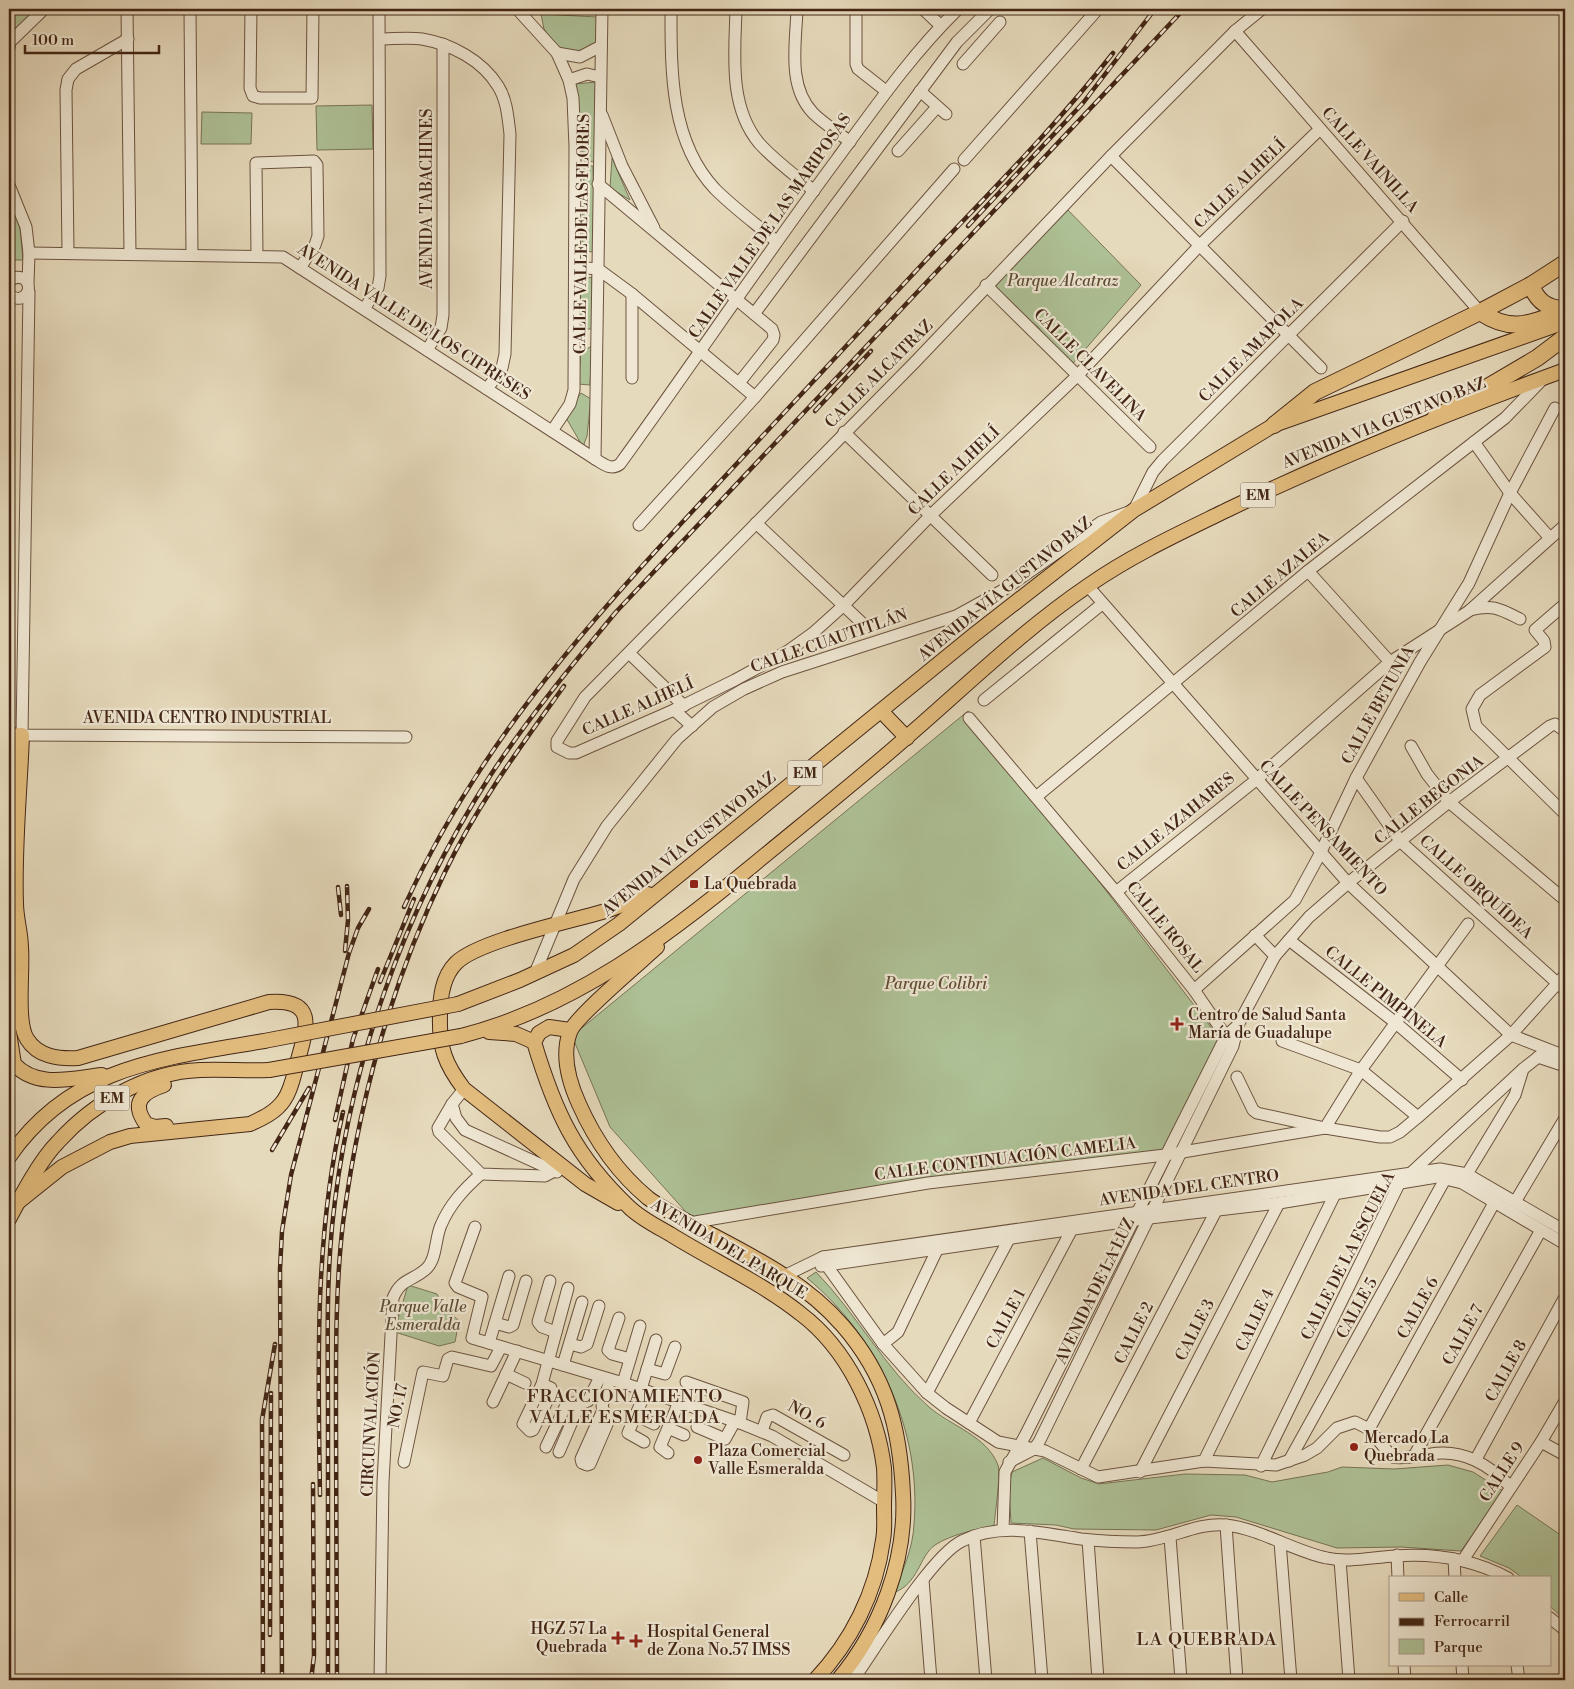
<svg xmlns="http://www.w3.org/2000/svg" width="1574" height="1689" font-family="'Libre Bodoni',serif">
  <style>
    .green { fill: #aec196; stroke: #787456 }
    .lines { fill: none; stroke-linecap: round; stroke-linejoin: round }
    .minor-casing { stroke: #6c533f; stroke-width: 13 }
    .major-casing { stroke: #432615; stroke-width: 16 }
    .highway-casing { stroke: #432615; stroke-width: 18 }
    .minor { stroke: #efe7d3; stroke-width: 11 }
    .major { stroke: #e3bd7e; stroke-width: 14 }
    .highway { stroke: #e3bd7e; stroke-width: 16 }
    .rail-casing { stroke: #432615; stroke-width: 4.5 }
    .rail { stroke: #efe7d3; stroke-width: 2.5; stroke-dasharray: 8; stroke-linecap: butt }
    .major-bridge-casing { stroke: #432615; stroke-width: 16; stroke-linecap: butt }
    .major-bridge { stroke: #e3bd7e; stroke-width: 14 }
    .poi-dot { fill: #8f2418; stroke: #efe7d3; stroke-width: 2 }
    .labels { text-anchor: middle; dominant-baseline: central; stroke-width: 4.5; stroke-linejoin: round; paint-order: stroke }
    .shield { fill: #efe7d3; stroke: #77604e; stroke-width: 1 }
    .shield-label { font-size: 15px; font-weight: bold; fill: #432615 }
    .street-label { font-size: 16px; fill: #432615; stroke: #efe7d3 }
    .park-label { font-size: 16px; font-style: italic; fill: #5e4d35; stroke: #efe7d3 }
    .poi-label { font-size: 16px; fill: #432615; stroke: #efe7d3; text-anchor: start }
    .neighbourhood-label { font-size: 18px; letter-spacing: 1px; fill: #432615; stroke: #efe7d3 }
  </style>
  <rect width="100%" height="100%" fill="#e6dabc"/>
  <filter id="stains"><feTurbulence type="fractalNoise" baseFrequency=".004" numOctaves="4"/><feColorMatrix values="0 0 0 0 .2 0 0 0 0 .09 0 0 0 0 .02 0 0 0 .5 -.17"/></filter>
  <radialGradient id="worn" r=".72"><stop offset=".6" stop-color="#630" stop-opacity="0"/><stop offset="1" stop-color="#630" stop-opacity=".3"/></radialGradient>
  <g class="green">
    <polygon points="9,9 44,9 9,37"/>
    <polygon points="535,9 597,9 597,12"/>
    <polygon points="541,14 597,17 597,39 591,51 580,55 558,50 544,29"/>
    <polygon points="596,82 595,162 584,161 575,84"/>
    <polygon points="372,105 373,149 317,150 316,106"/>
    <polygon points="202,112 252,113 251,144 201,144"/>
    <polygon points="612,158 630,200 610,188"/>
    <polygon points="584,166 593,166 595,252 582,251"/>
    <polygon points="9,190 19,217 23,260 9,260"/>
    <polygon points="1063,205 1141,285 1069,368 1038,327 986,285"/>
    <polygon points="592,277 593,329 582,329 580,280"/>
    <polygon points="592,346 590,385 578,384 581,352"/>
    <polygon points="581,393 591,399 587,436 583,447 565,416"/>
    <polygon points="968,711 1224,1044 1159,1156 977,1171 694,1221 610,1127 572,1036"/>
    <path d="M816,1272C857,1314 885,1369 929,1407C951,1426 987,1436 998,1465C1001,1474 995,1514 994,1526C975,1530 952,1534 935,1545C919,1556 919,1584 893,1593C903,1571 913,1548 914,1524C922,1430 878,1337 807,1278Z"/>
    <polygon points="408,1285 437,1294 443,1306 459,1321 455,1342 439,1346 398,1333 397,1322"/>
    <polygon points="1043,1458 1081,1478 1099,1484 1185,1474 1245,1475 1272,1482 1328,1472 1342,1467 1394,1469 1448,1465 1473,1472 1503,1491 1461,1551 1401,1547 1337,1548 1236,1517 1211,1515 1156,1530 1074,1529 1056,1525 1011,1523 1009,1486 1012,1472"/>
    <polygon points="1517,1505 1565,1538 1565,1620 1550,1606 1550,1578 1523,1578 1509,1568 1480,1556"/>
  </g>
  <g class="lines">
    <defs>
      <g id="minor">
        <polyline points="127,9 130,254"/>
        <polyline points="190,9 192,255"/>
        <polyline points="251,9 250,88 253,96 260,98 312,98 313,9"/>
        <polyline points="517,9 557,53 569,80 573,98 575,147 574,390 570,404 552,431"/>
        <path d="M671,9C671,71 670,141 715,189C734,208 756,224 776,241"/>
        <path d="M736,9C735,52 728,106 759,143C775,161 795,175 814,191"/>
        <path d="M797,9C796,43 787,86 813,113C824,124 838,132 850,142"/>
        <polyline points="856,9 856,64 858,69 886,91"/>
        <polyline points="923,9 941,26"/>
        <polyline points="1262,9 1235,31 1111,156 916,361 585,697 557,741 557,747 569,753 576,753 674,710 735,680 788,651 813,633 843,606 931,515 1077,376 1199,246 1320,129"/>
        <polyline points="1235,31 1480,312"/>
        <path d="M380,39C393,39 408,37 422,39C451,44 482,60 498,86C507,100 508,118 510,134L505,354L502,368L487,389"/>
        <polyline points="9,48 10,42 44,9"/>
        <polyline points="557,53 580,57 601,46"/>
        <polyline points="963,64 1000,22"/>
        <polyline points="569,80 587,74 600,77"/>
        <polyline points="920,91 946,114"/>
        <polyline points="602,115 622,166 654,228"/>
        <polyline points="898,151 937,107"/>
        <polyline points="1111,156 1321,368"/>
        <polyline points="964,160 1098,9"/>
        <polyline points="598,184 772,329 774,335 773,340 739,383"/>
        <polyline points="9,185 26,227 29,253 28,283"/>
        <path d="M29,253L283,257L595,459C604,464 611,471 620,464C693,363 763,259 837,159C875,107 912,54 958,9"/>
        <polyline points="68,253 66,90 68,79 76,69 128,39"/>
        <polyline points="257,255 256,163 314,161 317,165 318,236 315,245 300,268"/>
        <polyline points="576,267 598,269 632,294 755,397"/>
        <path d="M9,282C14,276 20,276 26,280C34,293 20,305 9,294"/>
        <polyline points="986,285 1150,447"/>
        <polyline points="29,292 22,735 406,737"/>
        <polyline points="364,309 378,288 380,276 379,9"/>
        <polyline points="754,314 957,42 990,9"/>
        <polyline points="427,350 441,328 443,315 443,44"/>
        <polyline points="632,378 632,294"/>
        <polyline points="844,432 992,575"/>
        <polyline points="1474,442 1510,493 1550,538"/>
        <polyline points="595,459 602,9"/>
        <polyline points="756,523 861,622"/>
        <polyline points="639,525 755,397 954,169"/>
        <polyline points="1308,571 1390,662"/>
        <polyline points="1087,585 1348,883 1511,1035 1565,1056"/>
        <polyline points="1565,604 1535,630 1544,641 1545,647 1480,695 1472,709 1476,726 1565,814"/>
        <path d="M1470,610C1493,604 1500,609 1520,619"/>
        <polyline points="629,653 684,706"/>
        <polyline points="984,700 1102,604"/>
        <polyline points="674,710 692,726"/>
        <polyline points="969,718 1116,892 1194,990 1230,1042"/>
        <polyline points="1411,746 1427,774 1449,802 1565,900"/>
        <polyline points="1356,778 1401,842 1565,990"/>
        <polyline points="1036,797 1308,571 1505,418 1543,379"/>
        <polyline points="1116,892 1256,780 1390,662 1469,611 1565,525"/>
        <polyline points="1255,935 1275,956"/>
        <polyline points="1289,940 1396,1023 1462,1080"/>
        <polyline points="535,973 574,879 607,826 677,739 713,707 744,689 782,672 956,616 1005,589 1101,522 1134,510 1153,472 1163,460 1403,221"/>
        <polyline points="1194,990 1295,900 1320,854 1356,778 1420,662 1469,583 1510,493 1555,408"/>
        <polyline points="1282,1041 1361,1070 1418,1117"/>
        <polyline points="1538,1057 1565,1066"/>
        <polyline points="1237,1077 1253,1110 1257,1113 1325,1128 1380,1137 1390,1137 1400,1132 1418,1117 1511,1035 1565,975"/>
        <polyline points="464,1089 452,1104 438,1128 439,1132 481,1174 545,1176 564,1166"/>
        <polyline points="452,1104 456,1118 465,1130 557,1172"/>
        <polyline points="1464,1179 1515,1095 1523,1069 1547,1050"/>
        <polyline points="1515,1202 1565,1118"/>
        <polyline points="689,1223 928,1183 1165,1155 1325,1128 1361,1070 1468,924"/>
        <polyline points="475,1227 455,1283 458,1287 482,1297 472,1338 623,1383 740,1423 772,1436 884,1502"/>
        <path d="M823,1257L827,1266L883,1344L927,1393L946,1408L998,1442L1045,1451L1098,1477L1204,1461L1276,1465L1305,1455L1317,1448L1337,1428L1355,1422L1369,1429L1392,1457C1405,1460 1418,1455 1431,1454C1464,1449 1489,1465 1511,1487"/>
        <polyline points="821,1266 1150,1218 1279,1203 1437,1177 1462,1183 1565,1244"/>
        <polyline points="786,1275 823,1257 1440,1169 1467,1174 1565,1231"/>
        <polyline points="550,1281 538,1322 542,1327 556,1332"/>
        <polyline points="619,1318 608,1350 612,1354 630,1359"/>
        <polyline points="495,1323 509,1327 513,1325 526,1281"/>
        <polyline points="489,1343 509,1276"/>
        <polyline points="570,1344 581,1347 587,1344 599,1306"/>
        <polyline points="883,1344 898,1332 937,1250"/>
        <polyline points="563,1365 582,1302"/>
        <polyline points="647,1369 665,1374 675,1347"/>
        <polyline points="506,1374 525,1383"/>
        <polyline points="686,1382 743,1402 740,1423"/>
        <polyline points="623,1383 640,1326"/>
        <polyline points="542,1384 551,1388 552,1391 533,1430 530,1431 523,1424 542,1384 568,1288"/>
        <polyline points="641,1389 656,1340"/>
        <polyline points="927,1393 1009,1239"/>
        <polyline points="493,1402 517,1351"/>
        <polyline points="603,1410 581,1459 582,1463 587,1465 590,1464 608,1422 602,1406 610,1380"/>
        <polyline points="635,1415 654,1424"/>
        <polyline points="969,1423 1071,1231"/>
        <polyline points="697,1427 725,1439 735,1421"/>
        <polyline points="668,1428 684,1435"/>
        <polyline points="1369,1429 1494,1203"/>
        <polyline points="762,1431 767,1417 773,1415 844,1455"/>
        <polyline points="644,1442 628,1433 646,1391"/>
        <polyline points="1541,1442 1565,1455"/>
        <polyline points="546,1447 567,1403 583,1403 588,1401 600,1377"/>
        <polyline points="559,1452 580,1403"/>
        <polyline points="668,1453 660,1447 679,1402"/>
        <polyline points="1414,1456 1541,1230"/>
        <polyline points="1476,1459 1565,1297"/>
        <polyline points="1204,1461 1335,1194"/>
        <polyline points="1289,1461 1449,1172"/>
        <polyline points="404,1462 423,1372 443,1376 448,1359 452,1357 491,1366 501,1347"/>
        <polyline points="1009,1462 1034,1449 1039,1442 1233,1046 1238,1025 1275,956 1309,917 1348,883 1449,802 1550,726 1555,724 1565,731"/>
        <polyline points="1261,1466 1399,1184 1523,1069"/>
        <polyline points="1081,1469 1216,1211"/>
        <polyline points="1140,1472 1279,1203"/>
        <polyline points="1226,1525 1237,1680"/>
        <polyline points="1003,1530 1005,1472 1026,1434 1226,1036 1238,1025"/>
        <polyline points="1030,1531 1042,1680"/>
        <polyline points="974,1536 986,1680"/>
        <polyline points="1170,1537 1181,1680"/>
        <polyline points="1088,1540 1098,1680"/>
        <polyline points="1280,1542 1291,1680"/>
        <polyline points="1397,1555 1398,1578"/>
        <polyline points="1454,1559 1455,1578"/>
        <polyline points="1340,1560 1349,1680"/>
        <polyline points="1463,1560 1541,1442 1565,1401"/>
        <polyline points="923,1580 931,1680"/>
        <polyline points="1550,1618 1565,1630"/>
        <polyline points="1404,1665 1405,1680"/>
        <polyline points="1462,1665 1463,1680"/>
        <polyline points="1517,1665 1519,1680"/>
        <path d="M380,1680L383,1482L393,1298C401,1278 413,1281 426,1269C437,1259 435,1238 441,1225C450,1204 464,1189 481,1174"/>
        <path d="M853,1680C875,1649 932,1555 962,1541C1000,1522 1041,1533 1081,1539C1099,1541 1119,1542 1137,1542C1169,1541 1195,1522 1226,1525C1261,1529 1293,1551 1327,1558C1348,1563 1373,1557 1395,1556C1434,1553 1474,1560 1508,1578"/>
      </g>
      <g id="major">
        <polyline points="882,712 907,738"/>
        <path d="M9,736L22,735C20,790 14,847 16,903C16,918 21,933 21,948C23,971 16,1022 27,1039C38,1057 59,1059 78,1058L269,1002C317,999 307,1027 298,1060C294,1073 292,1089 284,1100C276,1112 263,1118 250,1124L130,1136L110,1142L62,1167L17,1203"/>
        <path d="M13,925L9,1032L14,1064C37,1089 72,1078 102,1075"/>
        <path d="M657,947C642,961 575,1017 570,1032C561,1056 569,1082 579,1104C595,1140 618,1173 648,1198C664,1210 683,1219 701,1229C752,1256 804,1281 843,1326C887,1377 900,1428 903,1494C907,1560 880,1630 838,1680"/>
        <polyline points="458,1004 520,980 574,955 619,924 975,634 1134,510 1274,425 1565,322"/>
        <path d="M489,1032L516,1034L534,1042C555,1112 575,1156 629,1207C640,1218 656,1226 670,1234C713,1261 761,1282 801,1314C847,1349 877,1411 884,1468C885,1481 884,1495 884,1508C884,1519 885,1530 883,1540C876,1593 851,1642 815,1680"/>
        <path d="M461,1036C572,1008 665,938 752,866C804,823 857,781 908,736C967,685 1024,629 1089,585C1132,555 1180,533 1227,510C1337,457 1450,412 1565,370"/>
        <polyline points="534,1042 539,1033 549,1027 570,1030"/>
        <path d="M164,1085C143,1092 130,1102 146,1124L155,1127L166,1126"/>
        <path d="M9,1157C71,1066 164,1058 264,1041"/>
        <path d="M618,1203L585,1184L464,1089C445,1064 439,1048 440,1016C440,998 442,977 456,963C478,941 568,922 602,912C617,908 632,900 648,894"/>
        <path d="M9,1219C21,1196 40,1160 58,1142C93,1103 146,1072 200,1070C223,1069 246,1071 269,1070"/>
      </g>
      <g id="highway">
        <path d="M1531,285C1537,301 1547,309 1565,309"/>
        <path d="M1480,312C1513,334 1531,323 1565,311"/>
        <polyline points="1435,418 1537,358 1565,337"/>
        <polyline points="1274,425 1315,392 1480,312 1531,285 1565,263"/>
      </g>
    </defs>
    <use href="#minor" class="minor-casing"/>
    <use href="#major" class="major-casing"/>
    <use href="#highway" class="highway-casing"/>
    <use href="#minor" class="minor"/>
    <use href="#major" class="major"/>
    <use href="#highway" class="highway"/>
    <defs>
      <g id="rail">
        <polyline points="968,226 1083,103 1155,9"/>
        <polyline points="815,411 871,351"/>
        <polyline points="338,887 341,915"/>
        <path d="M404,907C473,755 576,636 689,515C773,425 857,334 941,244C1000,182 1060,121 1113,53"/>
        <polyline points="345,951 348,920 347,886"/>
        <polyline points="380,982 414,899"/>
        <polyline points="335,1120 353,1039 378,969"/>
        <polyline points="272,1150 309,1088"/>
        <path d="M320,1495C318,1367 314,1238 343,1112"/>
        <polyline points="270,1635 271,1393"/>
        <polyline points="263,1680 262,1420 275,1344"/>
        <polyline points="282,1680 280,1269 282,1231 291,1175 349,953 358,928 369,909"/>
        <polyline points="311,1680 314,1656 313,1484"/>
        <path d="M328,1680C328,1592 328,1504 328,1416C328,1353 326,1290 332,1227C348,1067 403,911 490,776C528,718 572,665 616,612L1184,9"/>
        <path d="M337,1680C337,1596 336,1512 336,1428C336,1360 335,1291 343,1223C359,1100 391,983 445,872C477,805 521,746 564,686"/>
      </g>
    </defs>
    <use href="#rail" class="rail-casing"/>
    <use href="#rail" class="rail"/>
    <defs>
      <g id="major-bridge">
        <polyline points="264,1041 458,1004"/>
        <polyline points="269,1070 461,1036"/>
      </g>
    </defs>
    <use href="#major-bridge" class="major-bridge-casing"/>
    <use href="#major-bridge" class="major-bridge"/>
  </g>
  <g class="poi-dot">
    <rect x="689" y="879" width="10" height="10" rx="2.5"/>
    <path d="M1174.5 1016.5h5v5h5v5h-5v5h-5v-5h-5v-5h5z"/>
    <circle cx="1354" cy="1447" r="5"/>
    <circle cx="698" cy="1460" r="5"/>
    <path d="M615.5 1630.5h5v5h5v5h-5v5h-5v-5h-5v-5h5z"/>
    <path d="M633.5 1633.5h5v5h5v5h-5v5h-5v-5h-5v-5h5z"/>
  </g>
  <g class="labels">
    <g class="shield">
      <rect x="1240.5" y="482.5" width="35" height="25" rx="4"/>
      <rect x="787.5" y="760.5" width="35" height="25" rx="4"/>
      <rect x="94.5" y="1085.5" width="35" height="25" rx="4"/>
    </g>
    <g class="shield-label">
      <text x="1258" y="495">EM</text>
      <text x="805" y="773">EM</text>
      <text x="112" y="1098">EM</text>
    </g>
    <g class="street-label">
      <text transform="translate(1370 160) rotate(48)">CALLE VAINILLA</text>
      <text transform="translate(1240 184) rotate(-44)">CALLE ALHELÍ</text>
      <text transform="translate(427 199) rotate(-90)">AVENIDA TABACHINES</text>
      <text transform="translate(770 226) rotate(-55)">CALLE VALLE DE LAS MARIPOSAS</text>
      <text transform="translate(582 234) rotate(-89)">CALLE VALLE DE LAS FLORES</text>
      <text transform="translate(414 322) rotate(33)">AVENIDA VALLE DE LOS CIPRESES</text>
      <text transform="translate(1251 350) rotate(-45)">CALLE AMAPOLA</text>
      <text transform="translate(1090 365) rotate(45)">CALLE CLAVELINA</text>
      <text transform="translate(879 374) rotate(-45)">CALLE ALCATRAZ</text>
      <text transform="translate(1384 423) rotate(-22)">AVENIDA VIA GUSTAVO BAZ</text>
      <text transform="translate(954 471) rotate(-44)">CALLE ALHELÍ</text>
      <text transform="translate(1280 575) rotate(-40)">CALLE AZALEA</text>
      <text transform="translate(1005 589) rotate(-39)">AVENIDA VÍA GUSTAVO BAZ</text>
      <text transform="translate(829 641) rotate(-19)">CALLE CUAUTITLÁN</text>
      <text transform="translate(1378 705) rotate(-61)">CALLE BETUNIA</text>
      <text transform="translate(638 707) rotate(-24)">CALLE ALHELÍ</text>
      <text x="207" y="718">AVENIDA CENTRO INDUSTRIAL</text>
      <text transform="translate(1429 800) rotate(-38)">CALLE BEGONIA</text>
      <text transform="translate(1176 822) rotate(-39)">CALLE AZAHARES</text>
      <text transform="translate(1323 828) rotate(47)">CALLE PENSAMIENTO</text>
      <text transform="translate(689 844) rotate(-39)">AVENIDA VÍA GUSTAVO BAZ</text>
      <text transform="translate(1476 887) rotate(42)">CALLE ORQUÍDEA</text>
      <text transform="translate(1165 927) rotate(51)">CALLE ROSAL</text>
      <text transform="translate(1386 997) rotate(39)">CALLE PIMPINELA</text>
      <text transform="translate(1005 1159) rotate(-7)">CALLE CONTINUACIÓN CAMELIA</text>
      <text transform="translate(1189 1188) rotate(-8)">AVENIDA DEL CENTRO</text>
      <text transform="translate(729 1249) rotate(31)">AVENIDA DEL PARQUE</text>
      <text transform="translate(1348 1256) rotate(-63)">CALLE DE LA ESCUELA</text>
      <text transform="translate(1095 1291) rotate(-64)">AVENIDA DE LA LUZ</text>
      <text transform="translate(1357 1308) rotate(-61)">CALLE 5</text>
      <text transform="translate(1418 1308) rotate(-61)">CALLE 6</text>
      <text transform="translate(1006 1319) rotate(-62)">CALLE 1</text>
      <text transform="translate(1255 1320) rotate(-64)">CALLE 4</text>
      <text transform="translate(1195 1330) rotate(-63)">CALLE 3</text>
      <text transform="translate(1134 1333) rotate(-63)">CALLE 2</text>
      <text transform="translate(1463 1335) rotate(-61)">CALLE 7</text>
      <text transform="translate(1506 1371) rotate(-61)">CALLE 8</text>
      <text transform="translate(398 1406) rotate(-79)">NO. 17</text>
      <text transform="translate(807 1415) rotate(29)">NO. 6</text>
      <text transform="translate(371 1424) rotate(-87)">CIRCUNVALACIÓN</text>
      <text transform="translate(1502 1472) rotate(-57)">CALLE 9</text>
    </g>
    <g class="park-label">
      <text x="1063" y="281">Parque Alcatraz</text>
      <text x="936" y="984">Parque Colibri</text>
      <text x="423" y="1307">Parque Valle<tspan x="423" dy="18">Esmeralda</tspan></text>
    </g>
    <g class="poi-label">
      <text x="704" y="884">La Quebrada</text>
      <text x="1188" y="1015">Centro de Salud Santa<tspan x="1188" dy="18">María de Guadalupe</tspan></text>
      <text x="1364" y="1438">Mercado La<tspan x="1364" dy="18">Quebrada</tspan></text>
      <text x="708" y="1451">Plaza Comercial<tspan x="708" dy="18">Valle Esmeralda</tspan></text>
      <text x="607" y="1629" text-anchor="end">HGZ 57 La<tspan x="607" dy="18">Quebrada</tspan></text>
      <text x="647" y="1632">Hospital General<tspan x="647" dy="18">de Zona No.57 IMSS</tspan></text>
    </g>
    <g class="neighbourhood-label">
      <text x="625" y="1396">FRACCIONAMIENTO<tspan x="625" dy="21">VALLE ESMERALDA</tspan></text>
      <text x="1207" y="1639">LA QUEBRADA</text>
    </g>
  </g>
  <rect width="1574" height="1689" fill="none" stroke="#e6dabc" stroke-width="30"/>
  <rect x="10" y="10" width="1554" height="1669" fill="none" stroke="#432615" stroke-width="2.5"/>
  <rect x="15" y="15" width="1544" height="1659" fill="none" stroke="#432615"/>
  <rect x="1389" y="1576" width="162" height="90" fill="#efe7d3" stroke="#aa9a87"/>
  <rect x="1399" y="1593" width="25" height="8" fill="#e3bd7e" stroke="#aa9a87"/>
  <text x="1434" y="1602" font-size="15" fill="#432615">Calle</text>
  <rect x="1399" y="1618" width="25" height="8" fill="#432615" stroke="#aa9a87"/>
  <text x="1434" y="1626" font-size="15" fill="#432615">Ferrocarril</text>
  <rect x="1399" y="1639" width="25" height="15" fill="#aec196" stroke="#aa9a87"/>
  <text x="1434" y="1652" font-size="15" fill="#432615">Parque</text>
  <path d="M25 45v8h134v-8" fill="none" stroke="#432615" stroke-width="2.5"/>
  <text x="32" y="45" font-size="15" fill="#432615" stroke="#efe7d3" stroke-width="4" paint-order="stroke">100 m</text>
  <rect width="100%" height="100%" filter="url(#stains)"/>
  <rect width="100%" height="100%" fill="url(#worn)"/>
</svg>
